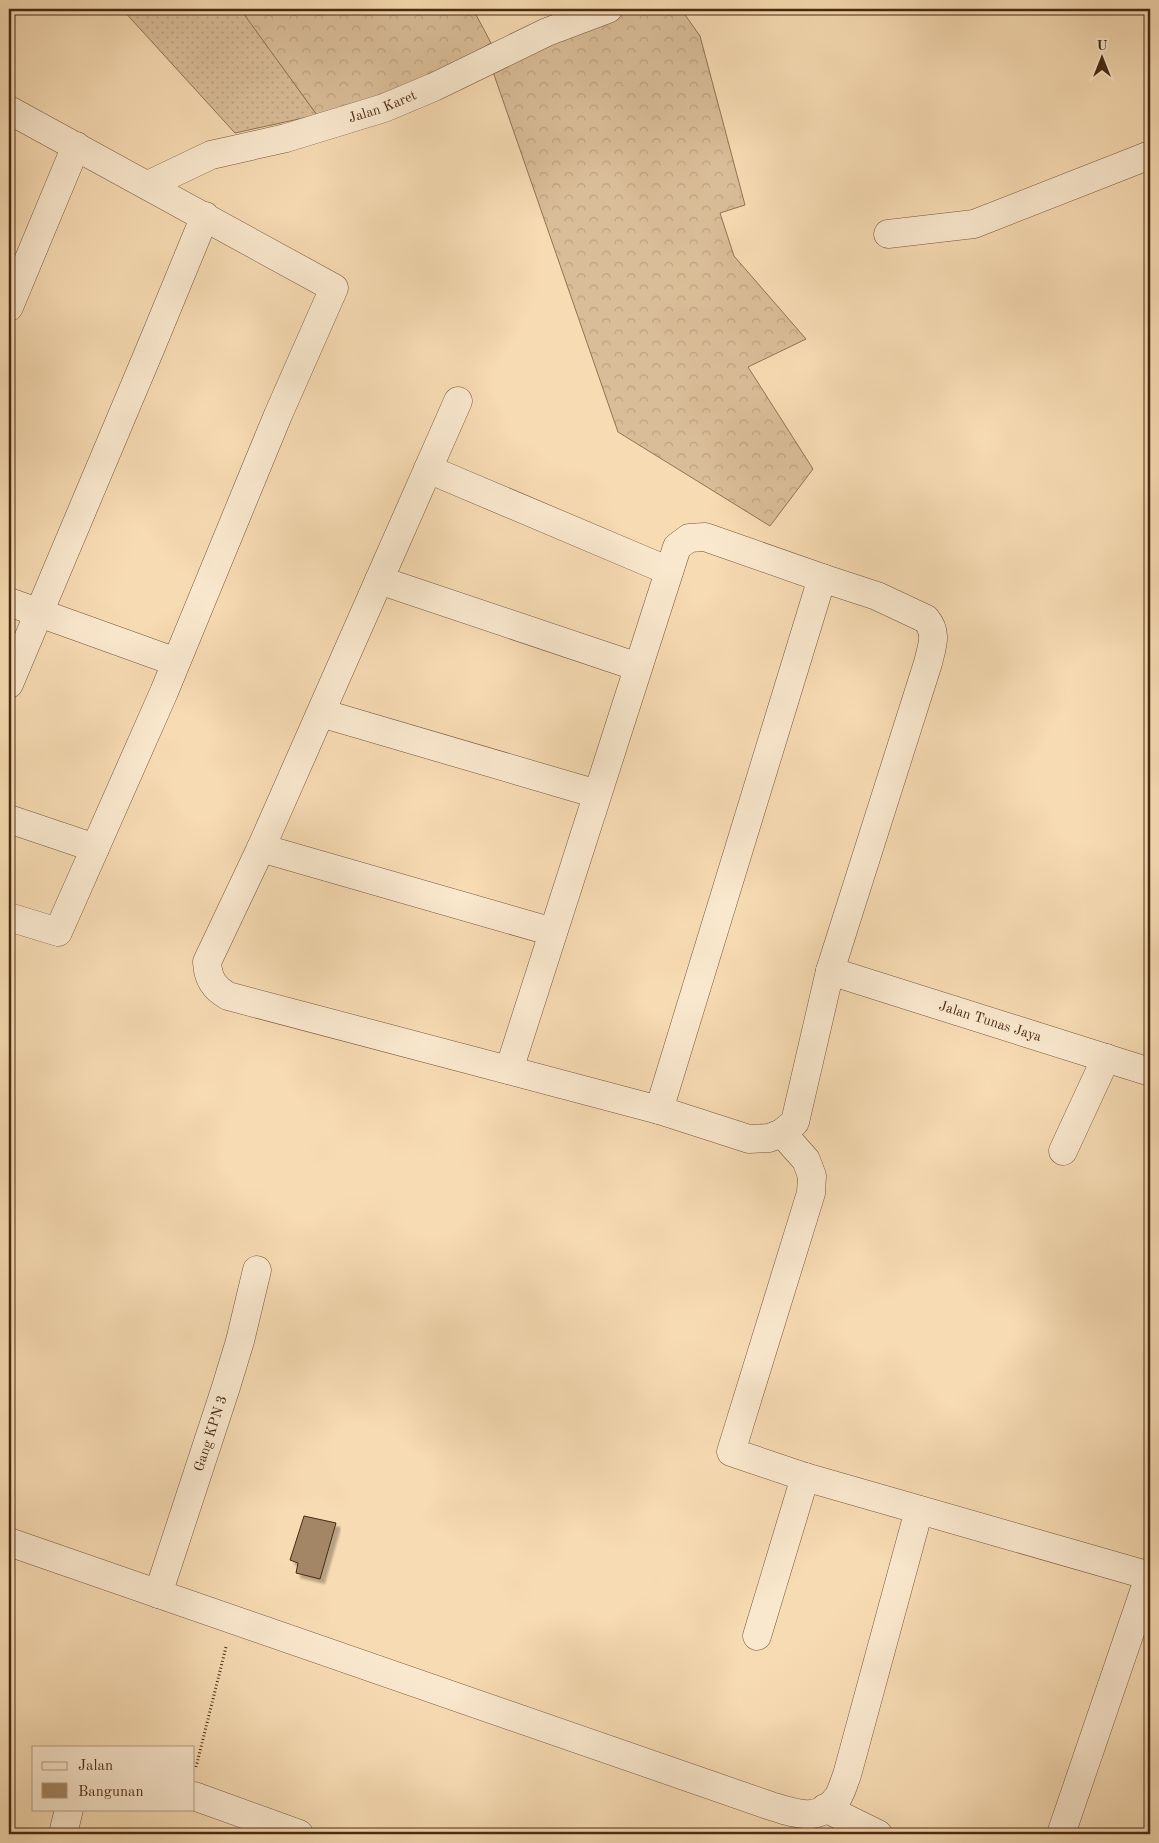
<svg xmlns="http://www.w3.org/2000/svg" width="1159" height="1843" font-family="'Old Standard TT',serif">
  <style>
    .grass { fill: url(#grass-dots); stroke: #917355 }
    .forest { fill: url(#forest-crowns); stroke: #917355 }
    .building { fill: #a38666; stroke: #492912; filter: url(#shadow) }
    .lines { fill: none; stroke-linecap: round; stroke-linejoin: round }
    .minor-casing { stroke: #74563a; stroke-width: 29 }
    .path { stroke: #492912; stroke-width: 3; stroke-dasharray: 1 2.5; stroke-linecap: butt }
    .minor { stroke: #fae8ce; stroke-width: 28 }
    .labels { text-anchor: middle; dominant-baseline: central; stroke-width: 4; stroke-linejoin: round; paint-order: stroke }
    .street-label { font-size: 14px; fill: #492912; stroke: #fae8ce }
  </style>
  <defs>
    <pattern id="grass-dots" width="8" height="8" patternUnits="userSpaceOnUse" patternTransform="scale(1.25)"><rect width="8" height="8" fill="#d9bd98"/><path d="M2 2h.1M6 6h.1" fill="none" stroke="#bca282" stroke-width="1.8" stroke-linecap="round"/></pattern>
    <pattern id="forest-crowns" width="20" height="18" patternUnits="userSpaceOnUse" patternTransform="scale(1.25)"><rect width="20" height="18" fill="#d9bd98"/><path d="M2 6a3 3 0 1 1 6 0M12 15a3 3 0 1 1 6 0" fill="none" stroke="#bca282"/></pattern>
    <filter id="shadow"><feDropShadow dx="4.5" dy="4.5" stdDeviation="1" flood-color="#0004"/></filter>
  </defs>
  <rect width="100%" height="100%" fill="#f7dbb3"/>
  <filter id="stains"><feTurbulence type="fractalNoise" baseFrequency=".004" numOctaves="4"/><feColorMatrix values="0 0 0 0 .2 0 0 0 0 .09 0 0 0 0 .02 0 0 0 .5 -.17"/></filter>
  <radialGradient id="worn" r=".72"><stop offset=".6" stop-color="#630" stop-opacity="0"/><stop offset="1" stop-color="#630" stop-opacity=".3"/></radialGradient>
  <polygon class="grass" points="122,9 246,9 244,13 317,115 235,133"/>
  <g class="forest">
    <polygon points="246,9 473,9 491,43 435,76 358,106 317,115 243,13"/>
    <polygon points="632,9 681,9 700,36 745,205 720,213 734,256 806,339 748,367 813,469 770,526 618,432 491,66"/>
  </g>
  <polygon class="building" points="304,1516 336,1523 320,1579 296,1573 298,1563 290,1560"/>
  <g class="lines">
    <defs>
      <g id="minor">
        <polyline points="9,110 334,288 278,415 164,692 58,932 9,917"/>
        <path id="s1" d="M148,185L211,155L286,138L384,108L434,87L547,32L608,9"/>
        <polyline points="888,234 974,224 1150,155"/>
        <polyline points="9,307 76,146"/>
        <path d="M458,401L261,848L207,962C208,979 214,988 228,996L659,1110"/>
        <polyline points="428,469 669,571"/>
        <path d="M822,578L877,596L926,619C938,633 932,646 928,663L830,971L795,1122L782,1133L769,1138L749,1139L659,1110Z"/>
        <polyline points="379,580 638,667"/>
        <polyline points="9,602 176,662"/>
        <polyline points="9,684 151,347 205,216"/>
        <polyline points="321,713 597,794"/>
        <polyline points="9,819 95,848"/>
        <polyline points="261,848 553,932"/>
        <path id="s2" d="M830,971L1150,1072"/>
        <polyline points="509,1070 677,547 689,538 705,537 822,578"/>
        <polyline points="782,1133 806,1160 812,1176 811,1193 731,1452 805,1477 1150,1576"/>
        <polyline points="1063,1151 1106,1058"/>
        <path d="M9,1542L771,1806C796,1814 820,1823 838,1797C842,1791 844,1782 847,1775L919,1510"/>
        <path id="s3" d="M158,1594L226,1387L240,1341L257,1270"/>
        <polyline points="757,1636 805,1477"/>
        <polyline points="194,1796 299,1834"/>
        <polyline points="825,1808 878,1834"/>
        <polyline points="63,1834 69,1809"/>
        <polyline points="1061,1834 1150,1574"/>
      </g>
    </defs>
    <use href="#minor" class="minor-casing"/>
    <polyline class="path" points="196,1767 226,1647"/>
    <use href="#minor" class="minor"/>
  </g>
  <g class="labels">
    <g class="street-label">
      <text stroke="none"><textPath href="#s1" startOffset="248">Jalan Karet</textPath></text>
      <text stroke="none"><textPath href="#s2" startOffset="168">Jalan Tunas Jaya</textPath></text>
      <text stroke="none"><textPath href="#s3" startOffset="169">Gang KPN 3</textPath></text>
    </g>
  </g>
  <rect width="1159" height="1843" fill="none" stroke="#f7dbb3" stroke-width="30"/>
  <rect x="10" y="10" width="1139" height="1823" fill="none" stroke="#492912" stroke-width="2.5"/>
  <rect x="15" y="15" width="1129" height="1813" fill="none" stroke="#492912"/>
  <rect x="32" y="1746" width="162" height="65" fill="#fae8ce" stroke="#b39c83"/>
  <rect x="42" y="1762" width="25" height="8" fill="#fae8ce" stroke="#b39c83"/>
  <text x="78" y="1770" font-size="15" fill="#492912">Jalan</text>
  <rect x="42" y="1783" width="25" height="15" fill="#a38666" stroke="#b39c83"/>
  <text x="78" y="1796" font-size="15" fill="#492912">Bangunan</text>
  <g transform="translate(1102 58)" stroke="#fae8ce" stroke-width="4" paint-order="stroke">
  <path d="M0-4L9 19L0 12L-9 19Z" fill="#492912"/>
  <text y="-8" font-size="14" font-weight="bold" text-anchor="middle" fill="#492912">U</text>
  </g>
  <rect width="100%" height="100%" filter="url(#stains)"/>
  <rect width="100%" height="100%" fill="url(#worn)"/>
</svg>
